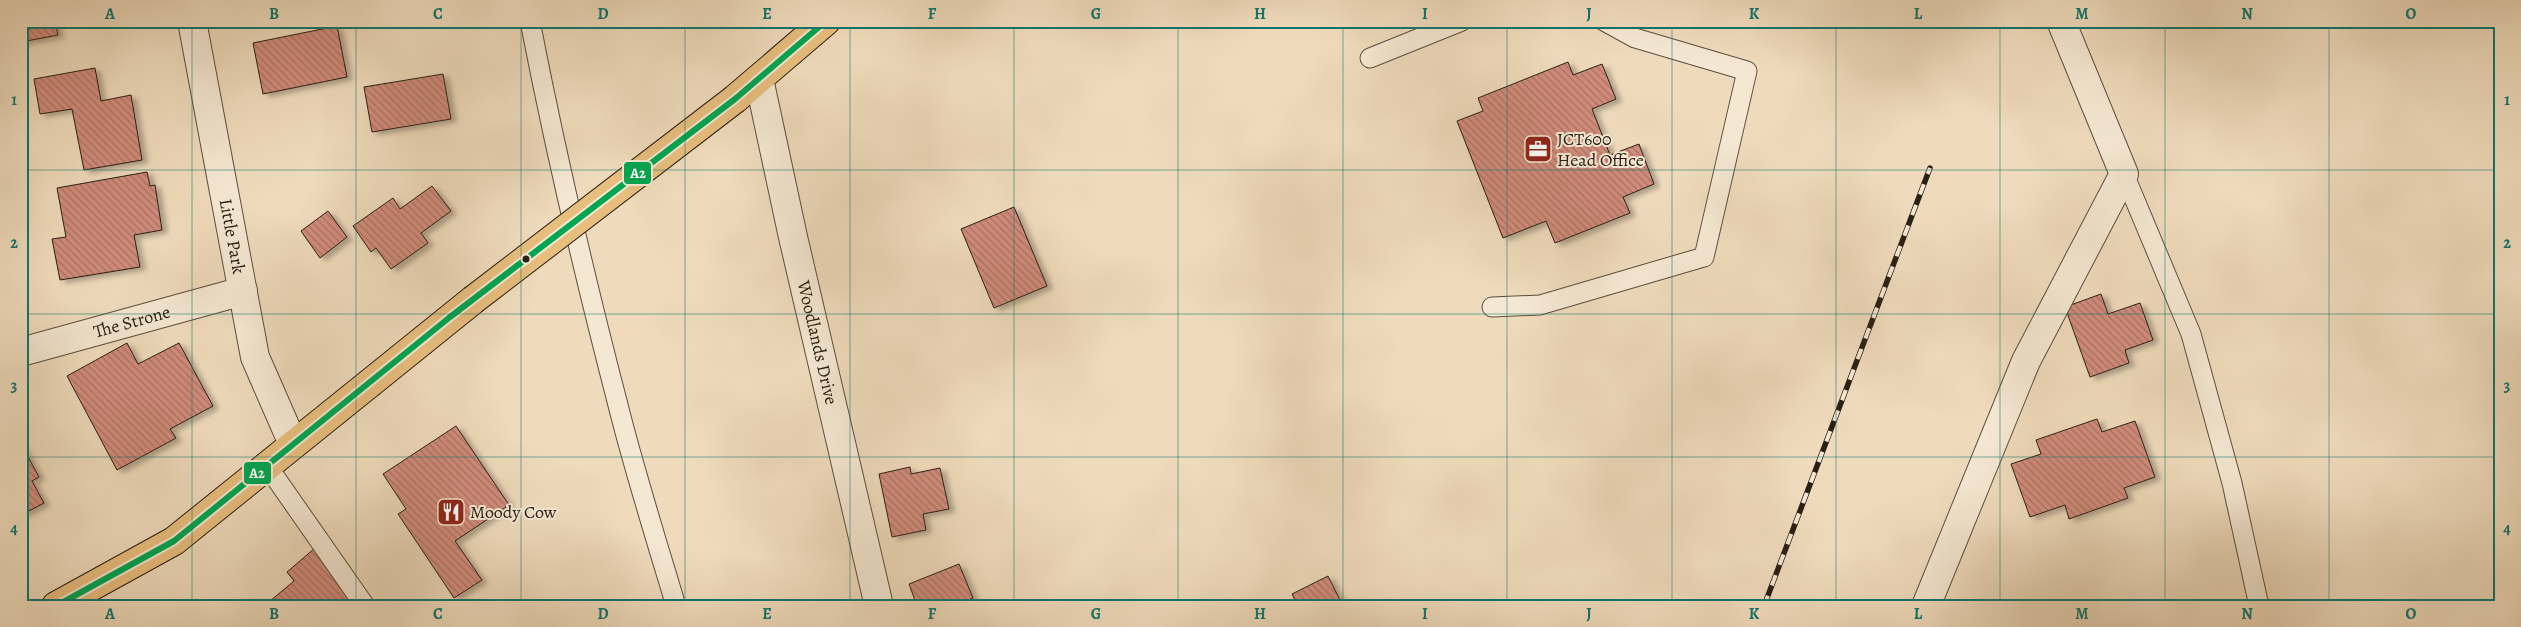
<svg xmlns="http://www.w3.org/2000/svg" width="2521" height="627" font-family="Alegreya,serif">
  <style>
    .building { fill: url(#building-back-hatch); stroke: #292015; filter: url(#shadow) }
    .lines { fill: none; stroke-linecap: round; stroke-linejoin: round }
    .service-casing { stroke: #5a4f3f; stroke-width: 21 }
    .minor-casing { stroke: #5a4f3f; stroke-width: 30 }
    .trunk-casing { stroke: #292015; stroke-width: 30 }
    .service { stroke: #f5e8d3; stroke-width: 19 }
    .minor { stroke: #f5e8d3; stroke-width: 28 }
    .trunk { stroke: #e8be7e; stroke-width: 28 }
    .rail-casing { stroke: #292015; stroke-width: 5.5 }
    .rail { stroke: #f5e8d3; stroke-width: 4; stroke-dasharray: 11; stroke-linecap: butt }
    .trunk-bridge-casing { stroke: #292015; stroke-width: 30; stroke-linecap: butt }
    .trunk-bridge { stroke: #e8be7e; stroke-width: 28 }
    .bus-1-casing { stroke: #f5e8d3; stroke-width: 10 }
    .bus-1 { stroke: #00a651; stroke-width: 6 }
    .grid { fill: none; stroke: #0f766e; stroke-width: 1; stroke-opacity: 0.55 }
    .bus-dot { fill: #292015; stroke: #f5e8d3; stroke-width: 2 }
    .labels { text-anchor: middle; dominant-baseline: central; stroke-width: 4; stroke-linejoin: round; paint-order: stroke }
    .poi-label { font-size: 18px; fill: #292015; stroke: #f5e8d3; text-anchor: start }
    .street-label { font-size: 18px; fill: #292015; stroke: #f5e8d3 }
    .line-badge { stroke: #f5e8d3; stroke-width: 2 }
    .badge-label { font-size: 14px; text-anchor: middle; font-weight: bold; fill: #fff }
    .neatline { fill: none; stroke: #0f766e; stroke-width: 2 }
    .grid-label { font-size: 16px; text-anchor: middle; font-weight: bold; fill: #0f766e }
  </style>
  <defs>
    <pattern id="building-back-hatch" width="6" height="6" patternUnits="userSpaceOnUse" patternTransform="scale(1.25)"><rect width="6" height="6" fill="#d18c7b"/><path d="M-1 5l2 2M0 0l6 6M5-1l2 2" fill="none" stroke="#aa7264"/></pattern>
    <filter id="shadow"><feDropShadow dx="5.5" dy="3" stdDeviation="2.5" flood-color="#0004"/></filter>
  </defs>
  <rect width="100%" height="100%" fill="#efdbbc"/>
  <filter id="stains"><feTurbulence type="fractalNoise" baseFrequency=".004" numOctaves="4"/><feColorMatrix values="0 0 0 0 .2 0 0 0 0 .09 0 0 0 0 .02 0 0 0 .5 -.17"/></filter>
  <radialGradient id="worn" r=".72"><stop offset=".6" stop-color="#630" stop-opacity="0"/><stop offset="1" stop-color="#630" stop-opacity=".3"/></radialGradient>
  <g class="building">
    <polygon points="21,21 55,21 58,35 21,42"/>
    <polygon points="337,26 347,77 263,94 253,43"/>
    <polygon points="1568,62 1573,75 1602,64 1616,99 1592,109 1610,155 1639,144 1654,184 1623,197 1630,213 1555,243 1546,221 1503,238 1457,121 1483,111 1478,98"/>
    <polygon points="95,68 101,101 131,95 142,160 84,170 72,109 40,114 34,79"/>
    <polygon points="443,74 451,119 372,132 364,87"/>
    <polygon points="147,172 150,186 155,185 162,230 134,235 140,267 60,280 52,239 66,237 57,188"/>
    <polygon points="432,186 451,211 421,233 428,243 391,269 376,248 371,252 353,226 393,198 400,209"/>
    <polygon points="1014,207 1047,286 994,308 961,229"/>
    <polygon points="328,211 347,237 320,258 301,231"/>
    <polygon points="2101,294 2108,314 2140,303 2153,340 2125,350 2129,363 2090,377 2065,307"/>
    <polygon points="127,343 138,364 179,343 213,406 170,429 176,438 117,470 67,376"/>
    <polygon points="2097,419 2102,432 2135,421 2155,477 2124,488 2128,498 2069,519 2065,505 2030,517 2011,464 2041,454 2036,440"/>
    <polygon points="456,426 509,505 455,541 482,580 454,598 398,514 406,509 383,474"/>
    <polygon points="21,444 39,477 32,481 44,503 21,515"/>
    <polygon points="910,467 911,474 940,468 949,509 923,514 926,530 892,537 879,474"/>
    <polygon points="315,548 356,595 343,606 275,606 270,601 294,581 287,572"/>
    <polygon points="959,564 973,598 954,606 917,606 909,584"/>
    <polygon points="1328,576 1343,606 1298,606 1292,594"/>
  </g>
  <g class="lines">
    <defs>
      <g id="service">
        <path d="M530,21C555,150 585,278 618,405C635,473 656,539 676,606"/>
        <polyline points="1370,58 1462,21"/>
        <polyline points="2124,174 2191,334 2232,483 2259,606"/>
        <polyline points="1492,307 1540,305 1704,257 1747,71 1635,38 1604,21"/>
        <polyline points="268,467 365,606"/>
      </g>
      <g id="minor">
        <path id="s1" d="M192,21L255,357L293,444"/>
        <path id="s2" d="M759,79L793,237L879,606"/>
        <path id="s3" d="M21,352L243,291"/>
        <polyline points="1926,606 2026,361 2124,174 2061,21"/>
      </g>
      <g id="trunk">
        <polyline points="735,99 826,21"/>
        <polyline points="56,606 174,541 473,300"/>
      </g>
    </defs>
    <use href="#service" class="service-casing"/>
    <use href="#minor" class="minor-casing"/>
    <use href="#trunk" class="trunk-casing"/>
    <use href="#service" class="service"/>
    <use href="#minor" class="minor"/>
    <use href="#trunk" class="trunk"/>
    <defs>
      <polyline id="rail" points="1764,606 1930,168"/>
    </defs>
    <use href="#rail" class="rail-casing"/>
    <use href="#rail" class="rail"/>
    <defs>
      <polyline id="trunk-bridge" points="473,300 735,99"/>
    </defs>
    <use href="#trunk-bridge" class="trunk-bridge-casing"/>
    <use href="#trunk-bridge" class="trunk-bridge"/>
    <defs>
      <polyline id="bus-1" points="56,606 174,541 450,317 735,99 826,21"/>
    </defs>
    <use href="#bus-1" class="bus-1-casing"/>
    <use href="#bus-1" class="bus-1"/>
  </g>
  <path class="grid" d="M192,21V606M356,21V606M521,21V606M685,21V606M850,21V606M1014,21V606M1178,21V606M1343,21V606M1507,21V606M1672,21V606M1836,21V606M2000,21V606M2165,21V606M2329,21V606M21,170H2500M21,314H2500M21,457H2500"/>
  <defs>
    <symbol id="office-square" viewBox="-11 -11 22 22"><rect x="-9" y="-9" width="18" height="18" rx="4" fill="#8f2418" stroke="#f5e8d3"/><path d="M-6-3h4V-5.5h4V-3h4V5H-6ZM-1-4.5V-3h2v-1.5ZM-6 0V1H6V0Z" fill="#fff"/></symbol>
    <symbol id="restaurant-square" viewBox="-11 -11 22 22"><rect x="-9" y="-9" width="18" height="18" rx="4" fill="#8f2418" stroke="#f5e8d3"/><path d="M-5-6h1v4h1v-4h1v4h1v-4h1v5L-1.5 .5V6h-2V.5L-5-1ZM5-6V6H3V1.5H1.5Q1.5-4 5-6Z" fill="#fff"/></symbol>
  </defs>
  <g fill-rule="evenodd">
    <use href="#office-square" x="1522" y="133" width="32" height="32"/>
    <use href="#restaurant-square" x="435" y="496" width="32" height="32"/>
  </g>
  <circle class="bus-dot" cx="526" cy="259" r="4.5"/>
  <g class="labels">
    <g class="poi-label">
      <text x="1557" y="139">JCT600<tspan x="1557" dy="21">Head Office</tspan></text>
      <text x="470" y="512">Moody Cow</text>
    </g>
    <g class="street-label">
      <text stroke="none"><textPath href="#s1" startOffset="219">Little Park</textPath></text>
      <text stroke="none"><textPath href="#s3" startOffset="115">The Strone</textPath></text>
      <text stroke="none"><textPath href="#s2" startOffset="270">Woodlands Drive</textPath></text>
    </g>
  </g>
  <g class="line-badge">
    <rect x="623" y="161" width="29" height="24" rx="5" fill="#00a651"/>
    <rect x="243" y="461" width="29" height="24" rx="5" fill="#00a651"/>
  </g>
  <g class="badge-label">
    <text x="638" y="178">A2</text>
    <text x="257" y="478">A2</text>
  </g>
  <rect width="2521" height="627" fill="none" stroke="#efdbbc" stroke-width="55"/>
  <rect x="28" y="28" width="2466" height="572" class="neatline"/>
  <g class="grid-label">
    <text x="110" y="19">A</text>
    <text x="274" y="19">B</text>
    <text x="438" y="19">C</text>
    <text x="603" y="19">D</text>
    <text x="767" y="19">E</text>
    <text x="932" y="19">F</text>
    <text x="1096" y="19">G</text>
    <text x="1260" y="19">H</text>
    <text x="1425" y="19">I</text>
    <text x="1589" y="19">J</text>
    <text x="1754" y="19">K</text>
    <text x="1918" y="19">L</text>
    <text x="2082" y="19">M</text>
    <text x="2247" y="19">N</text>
    <text x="2411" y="19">O</text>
    <text x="14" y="105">1</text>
    <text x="2507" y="105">1</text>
    <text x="14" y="248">2</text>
    <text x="2507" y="248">2</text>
    <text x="14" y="391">3</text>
    <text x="2507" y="391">3</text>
    <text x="14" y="534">4</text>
    <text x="2507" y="534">4</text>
    <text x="110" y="619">A</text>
    <text x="274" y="619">B</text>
    <text x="438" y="619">C</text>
    <text x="603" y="619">D</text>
    <text x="767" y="619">E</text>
    <text x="932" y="619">F</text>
    <text x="1096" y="619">G</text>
    <text x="1260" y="619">H</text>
    <text x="1425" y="619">I</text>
    <text x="1589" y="619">J</text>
    <text x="1754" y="619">K</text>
    <text x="1918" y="619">L</text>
    <text x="2082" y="619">M</text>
    <text x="2247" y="619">N</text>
    <text x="2411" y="619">O</text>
  </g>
  <rect width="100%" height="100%" filter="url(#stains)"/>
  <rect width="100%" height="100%" fill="url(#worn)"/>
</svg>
